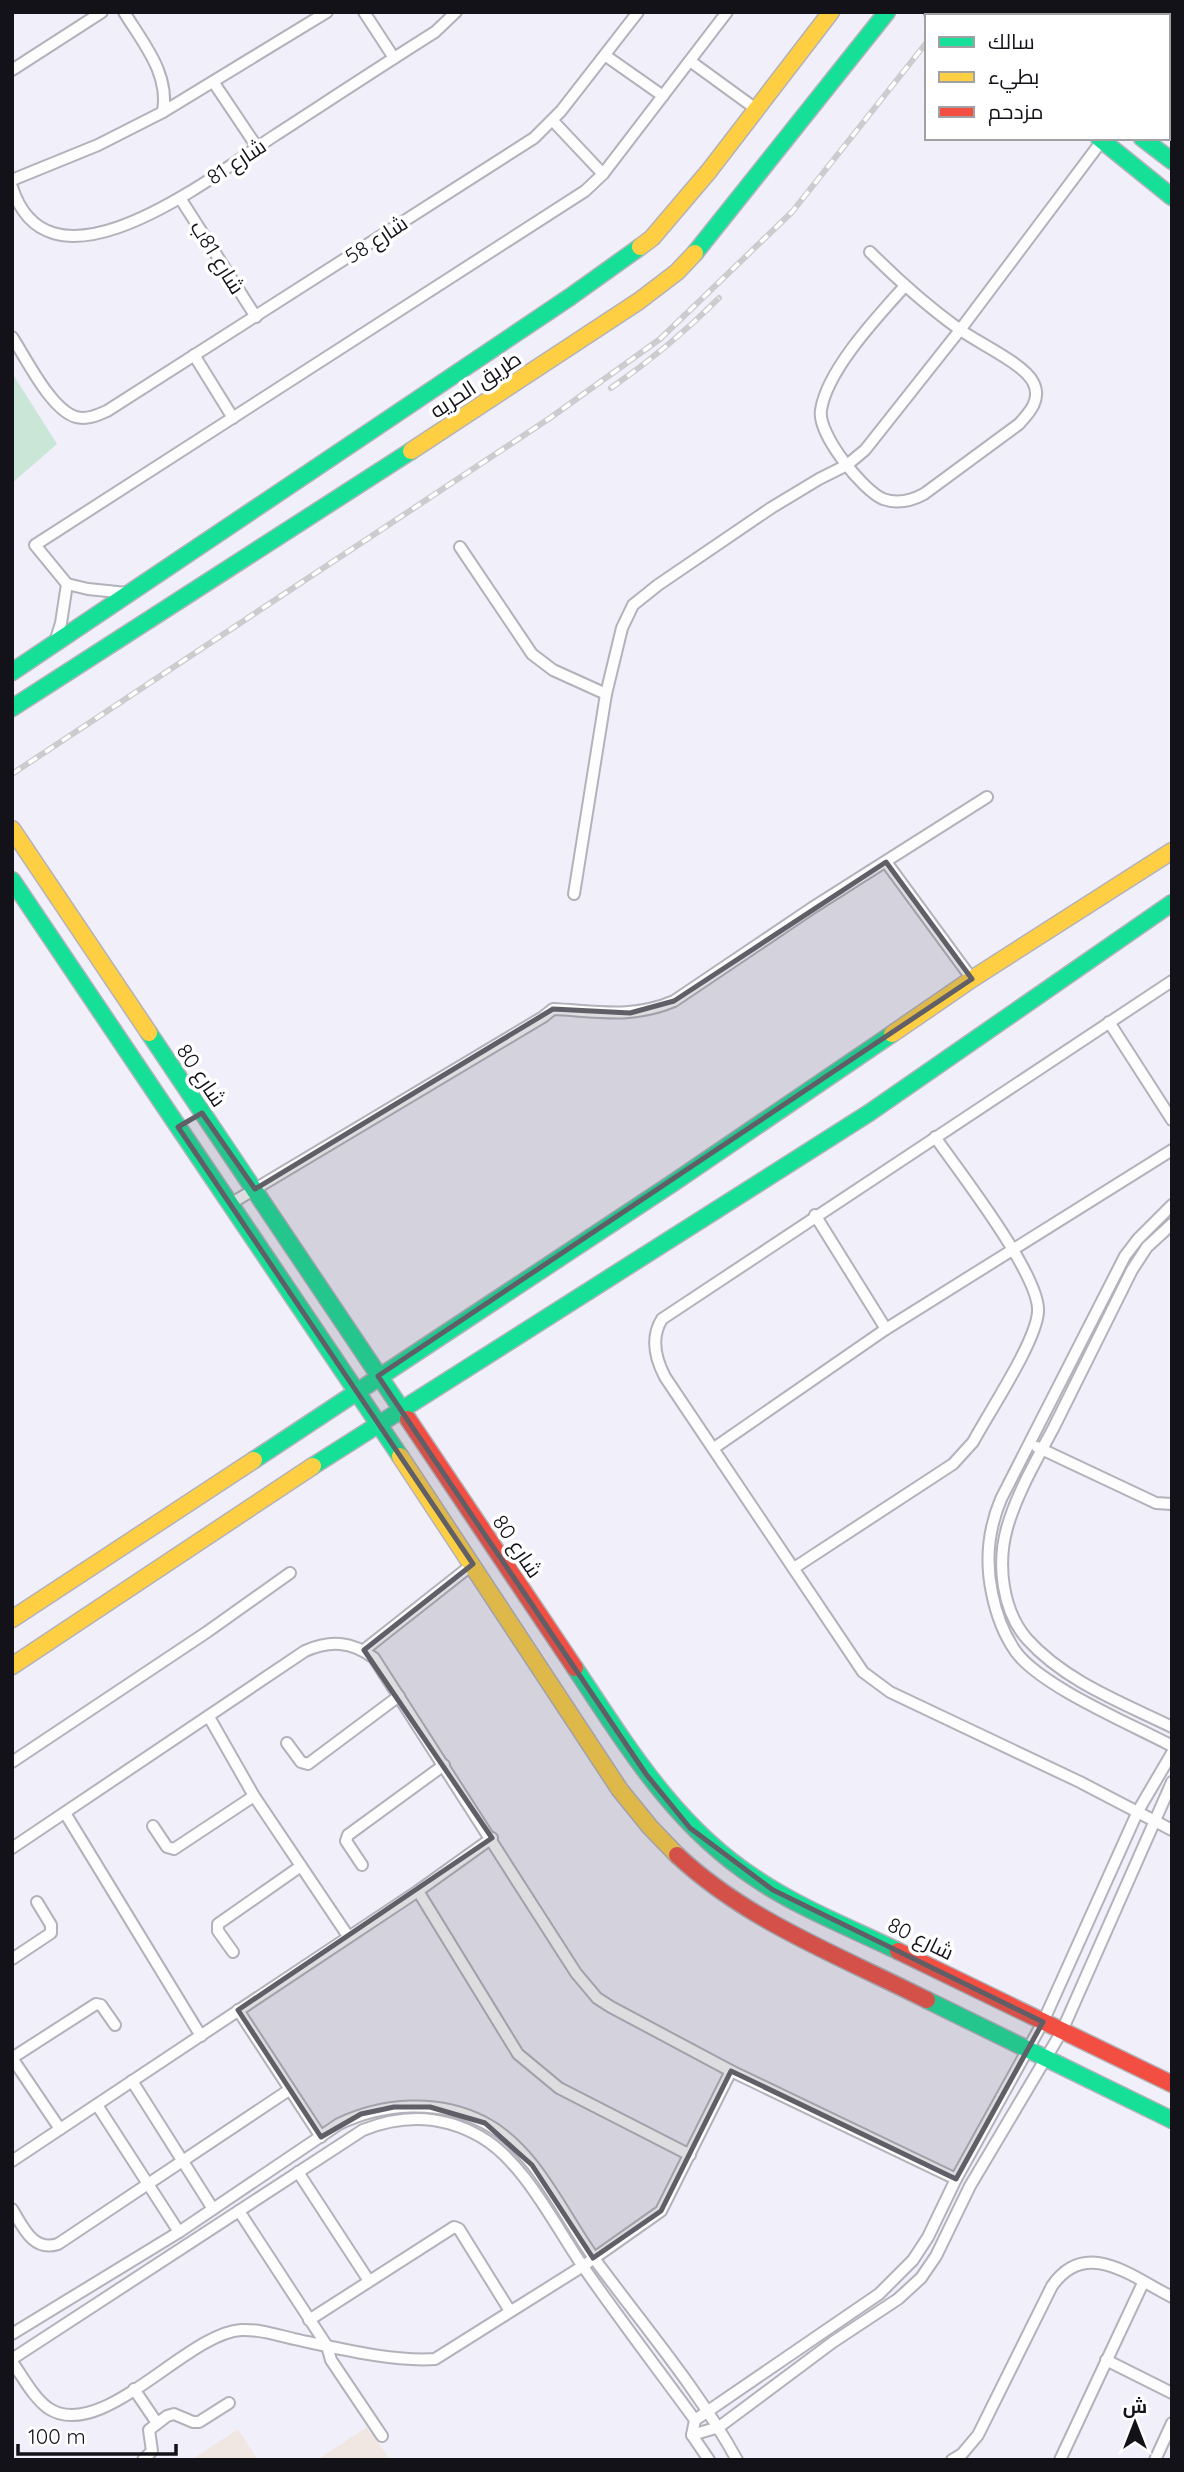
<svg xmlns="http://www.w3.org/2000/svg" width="1184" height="2472" font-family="Quicksand,Cairo,sans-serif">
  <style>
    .education { fill: #f1e7e2 }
    .green { fill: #c9e6d6 }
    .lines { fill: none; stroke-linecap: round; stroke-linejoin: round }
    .street-casing { stroke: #b3b2bb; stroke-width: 14 }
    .fast-casing { stroke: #b3b2bb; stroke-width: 19 }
    .slow-casing { stroke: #b3b2bb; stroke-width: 19 }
    .jam-casing { stroke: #b3b2bb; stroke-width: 19 }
    .street { stroke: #fdfdfe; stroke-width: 10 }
    .fast { stroke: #16e098; stroke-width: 16 }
    .slow { stroke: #ffcf43; stroke-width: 16 }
    .jam { stroke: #f24e42; stroke-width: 16 }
    .rail-casing { stroke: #cccccf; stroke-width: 6 }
    .rail { stroke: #fff; stroke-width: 3.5; stroke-dasharray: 10; stroke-linecap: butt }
    .marked { fill: #605f68; fill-opacity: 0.2; stroke: #605f68; stroke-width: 5; stroke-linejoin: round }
    .labels { text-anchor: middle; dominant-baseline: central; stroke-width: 7; stroke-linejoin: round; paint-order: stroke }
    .street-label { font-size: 21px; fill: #131219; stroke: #fff }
  </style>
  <rect width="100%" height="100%" fill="#f0effa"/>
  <g class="education">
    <polygon points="367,2427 390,2460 317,2460"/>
    <polygon points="238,2429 258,2460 191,2460"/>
  </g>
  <polygon class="green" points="12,373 57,444 12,483"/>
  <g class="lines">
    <defs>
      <g id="street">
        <path d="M124,12C143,43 170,74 163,112"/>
        <polyline points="364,12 394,58"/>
        <polyline points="606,56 663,96"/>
        <polyline points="690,61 756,109"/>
        <polyline points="12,70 102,12"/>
        <polyline points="214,83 257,147"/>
        <polyline points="553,121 603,174"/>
        <polyline points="12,180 98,145 163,112 327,12"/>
        <path d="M12,187C50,307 217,173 274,136C328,101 381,66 435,32L456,12"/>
        <polyline points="180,198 256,317"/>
        <path d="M870,252C898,280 927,306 959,329C978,343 1023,363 1033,382C1042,399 1030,412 1019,424L924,494C911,501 897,504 883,499C862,490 817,433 821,410C827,370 878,316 904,287"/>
        <path d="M12,337C26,358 51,410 76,417C87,420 98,415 107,411L534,138L561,111L638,12"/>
        <polyline points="194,355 233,418"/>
        <polyline points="460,547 532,654 553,670 606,694"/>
        <polyline points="127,593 88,589 67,584 35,545 585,191 603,174 727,12"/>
        <polyline points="55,642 61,623 67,584"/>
        <polyline points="886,862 972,979"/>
        <polyline points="574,894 606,694 622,628 633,605 658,585 771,508 819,479 847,465 865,450 960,330 1104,138"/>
        <path d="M1172,981L662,1319C650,1338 655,1358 665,1377L863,1672L890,1692L1080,1782L1172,1830"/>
        <polyline points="1109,1022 1172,1120"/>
        <path d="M230,1204L543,1017L553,1009C597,1011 632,1019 674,1001L812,908L987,797"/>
        <path d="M1172,1205L1138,1239L1125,1256L1001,1499C988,1530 985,1560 992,1593C996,1613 1004,1635 1016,1652C1042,1687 1131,1724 1172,1746"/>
        <polyline points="815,1215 886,1329"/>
        <path d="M1172,1224L1147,1247L1132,1270C1106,1322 1080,1375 1054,1427C1037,1459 1017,1493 1007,1528C997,1564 1002,1610 1027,1639C1066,1682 1121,1702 1172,1727"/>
        <polyline points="1037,1447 1156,1503 1172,1504"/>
        <polyline points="714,1448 886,1329 1172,1150"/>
        <path d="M794,1568L953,1464L973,1442C989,1412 1036,1342 1038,1312C1041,1276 958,1170 935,1137"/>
        <polyline points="364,1650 473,1564"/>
        <polyline points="209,1717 254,1796 348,1936"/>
        <polyline points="287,1743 301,1762 308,1764 399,1696"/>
        <polyline points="12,1762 207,1632 290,1573"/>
        <polyline points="65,1813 201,2036"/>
        <polyline points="153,1826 167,1847 174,1849 254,1796"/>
        <path d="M12,1848L305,1651C330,1640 351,1641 374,1658L576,1973L597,1998L611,2007L731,2071L956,2179"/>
        <polyline points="362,1865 346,1841 348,1835 444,1765"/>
        <polyline points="418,1891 518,2054 559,2088 690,2155"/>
        <polyline points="233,1952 218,1931 218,1924 301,1866"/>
        <polyline points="12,1959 51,1933 51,1925 37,1902"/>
        <polyline points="238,2010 321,2137"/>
        <polyline points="12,2058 96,2004 101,2005 115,2025"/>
        <polyline points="12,2058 60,2129"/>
        <polyline points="132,2081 213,2209"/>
        <polyline points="97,2105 179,2232"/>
        <polyline points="12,2161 418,1891 492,1838"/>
        <polyline points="298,2172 369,2281"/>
        <path d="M12,2209C23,2227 33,2252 58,2244L289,2090"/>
        <polyline points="239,2211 327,2346 331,2360 382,2436"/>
        <polyline points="309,2320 454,2227 459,2229 510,2311"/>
        <path d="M12,2334L179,2232L339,2124C383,2103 438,2099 483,2122C536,2149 562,2215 596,2261C644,2326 698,2389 737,2460"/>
        <path d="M12,2359L363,2130C403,2114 443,2115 481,2137C523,2161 554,2224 582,2265C618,2317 657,2368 695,2420L692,2435L709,2460"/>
        <polyline points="1106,2360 1172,2393"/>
        <path d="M12,2362C23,2377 33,2397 48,2408C101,2444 187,2333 241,2330C259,2329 277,2335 294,2339C336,2348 393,2362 435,2359L583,2266L661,2211L731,2071"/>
        <polyline points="134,2389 157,2423"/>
        <polyline points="695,2420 879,2294 913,2260 928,2237 956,2179 1043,2022 1138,1811 1172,1753"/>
        <polyline points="692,2435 719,2427 833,2342 898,2299 921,2278 936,2256 970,2186 1062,2031 1172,1782"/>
        <polyline points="143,2460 152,2451 149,2430 167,2416 174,2414 193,2422 199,2422 229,2403"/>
        <path d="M952,2460L962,2454L978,2435L1052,2286C1086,2237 1132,2277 1172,2297"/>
        <polyline points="1060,2460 1143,2283"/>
        <polyline points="1155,2460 1172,2423"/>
      </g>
      <g id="fast">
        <polyline points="977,12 982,16"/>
        <polyline points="1099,138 1172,197"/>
        <polyline points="1142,138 1172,161"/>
        <polyline points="695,253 887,12"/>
        <polyline points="12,672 570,297 640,247"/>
        <polyline points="12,708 411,451"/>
        <polyline points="12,880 400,1456"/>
        <polyline points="149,1033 408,1419"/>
        <polyline points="254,1460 673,1183 892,1034"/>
        <polyline points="313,1466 869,1113 1172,903"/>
        <path d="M575,1668C627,1746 675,1826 755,1878C799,1908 851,1928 898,1951"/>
        <polyline points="927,2000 1172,2120"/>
      </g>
      <g id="slow">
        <polyline points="932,12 937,16"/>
        <polyline points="640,247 652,238 709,171 831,12"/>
        <polyline points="411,451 639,301 677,272 695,253"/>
        <polyline points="12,829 149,1033"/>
        <polyline points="892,1034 972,979 1172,851"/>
        <polyline points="400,1456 620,1790 650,1827 677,1855"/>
        <polyline points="12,1619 254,1460"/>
        <polyline points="12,1666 313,1466"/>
      </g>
      <g id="jam">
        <polyline points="408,1419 575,1668"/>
        <path d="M677,1855C747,1921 842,1957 927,2000"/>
        <polyline points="898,1951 1172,2084"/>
      </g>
    </defs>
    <use href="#street" class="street-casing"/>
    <use href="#fast" class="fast-casing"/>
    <use href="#slow" class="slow-casing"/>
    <use href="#jam" class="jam-casing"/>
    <use href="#street" class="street"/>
    <use href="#fast" class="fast"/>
    <use href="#slow" class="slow"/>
    <use href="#jam" class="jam"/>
    <defs>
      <g id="rail">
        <polyline points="960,16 963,12"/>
        <path d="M611,388C650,361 686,331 719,298"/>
        <polyline points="12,774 550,418 660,339 792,212 927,42"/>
      </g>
    </defs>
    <use href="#rail" class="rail-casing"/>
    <use href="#rail" class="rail"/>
  </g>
  <path class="marked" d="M886,862L972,979L378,1376L646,1774L690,1828L773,1890L1043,2022L956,2179L731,2071L661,2211L593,2258L532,2165L485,2123L430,2107H394L361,2114L321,2137L238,2010L492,1838L364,1650L473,1564L178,1127L202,1113L255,1189L553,1009L630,1013L674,1001Z"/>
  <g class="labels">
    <g class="street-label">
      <text transform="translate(236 161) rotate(-33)">شارع 81</text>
      <text transform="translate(376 239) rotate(-33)">شارع 58</text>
      <text transform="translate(218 257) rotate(58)">شارع 81ب</text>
      <text transform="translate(475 384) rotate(-33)">طريق الحريه</text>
      <text transform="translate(202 1075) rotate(56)">شارع 80</text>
      <text transform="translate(518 1546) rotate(56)">شارع 80</text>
      <text transform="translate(921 1938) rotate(26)">شارع 80</text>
    </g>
  </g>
  <rect width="1184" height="2472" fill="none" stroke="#131219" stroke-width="28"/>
  <rect x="925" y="14" width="245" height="126" fill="#ffffff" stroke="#a1a0a3" stroke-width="2"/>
  <rect x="939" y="37" width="35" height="10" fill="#16e098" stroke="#a1a0a3" stroke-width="2"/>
  <text x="988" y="49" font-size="21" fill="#131219">سالك</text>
  <rect x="939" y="72" width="35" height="10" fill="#ffcf43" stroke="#a1a0a3" stroke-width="2"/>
  <text x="988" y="84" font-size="21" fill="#131219">بطيء</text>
  <rect x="939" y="107" width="35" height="10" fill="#f24e42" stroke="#a1a0a3" stroke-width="2"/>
  <text x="988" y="119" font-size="21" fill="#131219">مزدحم</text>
  <g transform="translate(1135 2423)" stroke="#ffffff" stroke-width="5" paint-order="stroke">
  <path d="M0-5L12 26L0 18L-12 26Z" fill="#131219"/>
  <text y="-10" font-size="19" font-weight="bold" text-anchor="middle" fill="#131219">ش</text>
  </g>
  <path d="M18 2444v10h158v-10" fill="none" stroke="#131219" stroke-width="3.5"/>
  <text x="28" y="2444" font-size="21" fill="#131219" stroke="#ffffff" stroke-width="5" paint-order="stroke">100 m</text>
</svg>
